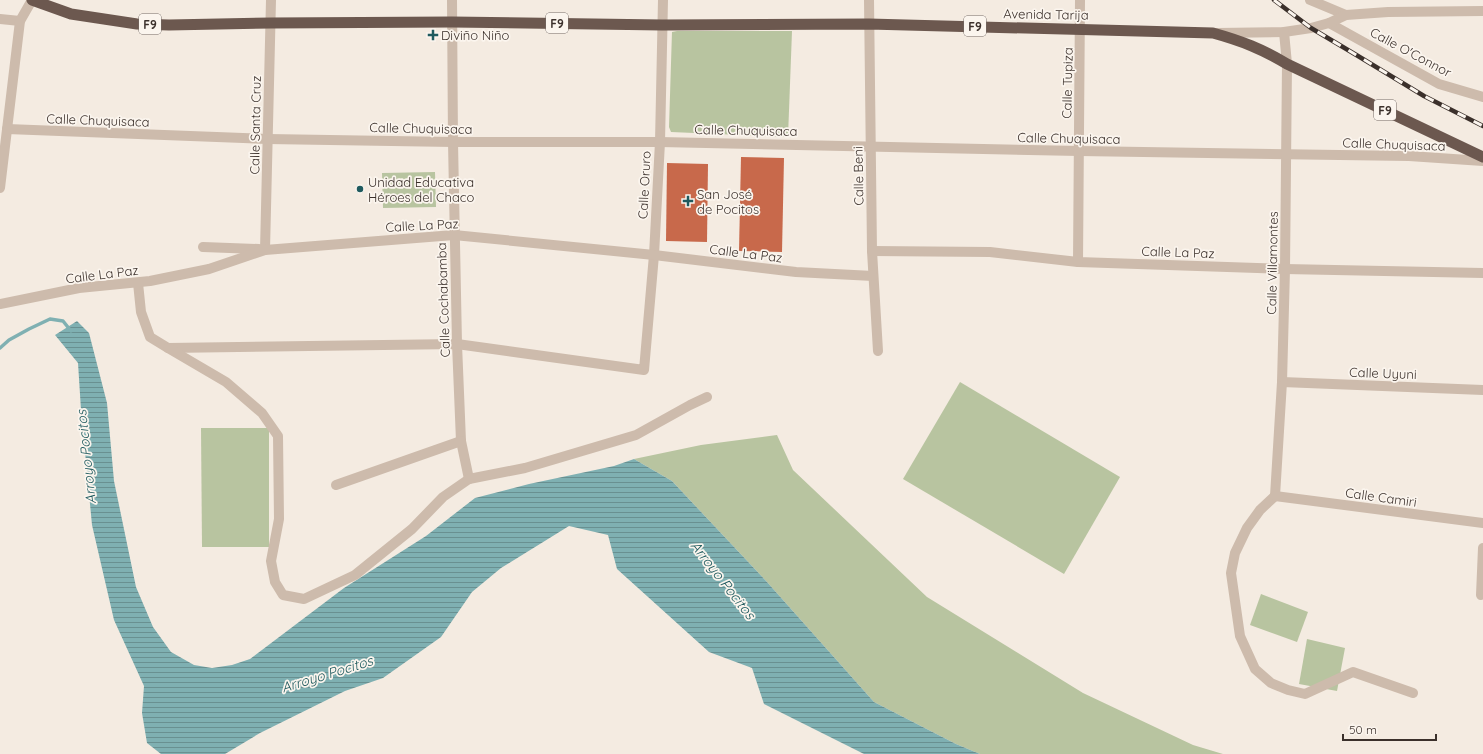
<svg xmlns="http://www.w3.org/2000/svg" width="1483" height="754" font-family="Quicksand,sans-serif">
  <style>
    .green { fill: #b8c4a0 }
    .water { fill: url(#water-rules) }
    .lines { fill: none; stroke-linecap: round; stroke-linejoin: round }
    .stream { stroke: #7fb0b2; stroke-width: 3.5 }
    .building { fill: #c8694b }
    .minor { stroke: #cdbbac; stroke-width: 10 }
    .trunk { stroke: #6c584f; stroke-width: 11 }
    .rail-casing { stroke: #3b302b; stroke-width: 4.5 }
    .rail { stroke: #fbf5ee; stroke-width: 3; stroke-dasharray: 9; stroke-linecap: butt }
    .poi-dot { fill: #1f5a5e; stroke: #fbf5ee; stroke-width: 1.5 }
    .labels { text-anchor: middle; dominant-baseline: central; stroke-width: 3.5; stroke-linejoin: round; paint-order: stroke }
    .shield { fill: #fbf5ee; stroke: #756b66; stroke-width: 1 }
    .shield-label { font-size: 12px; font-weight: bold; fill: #3b302b }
    .street-label { font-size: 13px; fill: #3b302b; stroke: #fbf5ee }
    .poi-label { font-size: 13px; fill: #3b302b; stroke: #fbf5ee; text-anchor: start }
    .water-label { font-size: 14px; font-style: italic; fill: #1f5a5e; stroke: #fbf5ee }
  </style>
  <defs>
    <pattern id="water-rules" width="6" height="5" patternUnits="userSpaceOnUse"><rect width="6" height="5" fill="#7fb0b2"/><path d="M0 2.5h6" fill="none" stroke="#699091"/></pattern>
  </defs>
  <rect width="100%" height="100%" fill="#f4ebe1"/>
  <g class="green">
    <polygon points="677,31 792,31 788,137 671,132 669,127 672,32"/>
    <polygon points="435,172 436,207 383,208 382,173"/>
    <polygon points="960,382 1120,477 1064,574 903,479"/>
    <polygon points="201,428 269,428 269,547 202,547"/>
    <polygon points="777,435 793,470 927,597 1083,693 1193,745 1223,754 980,754 956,744 874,702 767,582 672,481 634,459 701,445"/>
    <polygon points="1261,594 1308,612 1297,642 1250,625"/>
    <polygon points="1307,639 1345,648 1337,691 1299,684"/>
  </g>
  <polygon class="water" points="77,321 89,333 107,403 114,481 136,587 153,627 171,652 194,665 212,668 232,665 250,659 344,588 426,536 475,498 529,484 614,466 634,459 672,481 767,582 874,702 956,744 980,754 864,754 764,704 752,668 709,652 617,569 608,535 569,526 501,568 472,592 441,637 383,678 345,691 260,733 225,754 161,754 147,743 142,713 144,686 114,620 92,525 81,410 78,363 55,335"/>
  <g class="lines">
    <polyline class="stream" points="0,348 9,340 29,329 50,319 63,321 71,331"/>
  </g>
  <g class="building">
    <polygon points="741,157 784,158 782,252 739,251"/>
    <polygon points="667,163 708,164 707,242 666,241"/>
  </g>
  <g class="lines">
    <g class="minor">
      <polyline points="452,0 453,142 457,344 461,441 469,479"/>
      <polyline points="869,0 872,251 878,351"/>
      <polyline points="1310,0 1346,15"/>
      <polyline points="0,19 20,21"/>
      <polyline points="1329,23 1439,84 1483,97"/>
      <polyline points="1217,33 1284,32 1311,28 1329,23 1346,15 1388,12 1483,11"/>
      <polyline points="7,129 268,139 453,142 660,142 1079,151 1409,156 1483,161"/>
      <polyline points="0,188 20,21 32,0"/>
      <polyline points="203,247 259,249"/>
      <polyline points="265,250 271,0"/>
      <polyline points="872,251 990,252 1078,262 1285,269 1483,273"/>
      <polyline points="1078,262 1080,0"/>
      <polyline points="138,283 141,312 150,337 168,348 457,344 644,370 654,255 660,142 663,0"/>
      <polyline points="0,304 79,288 150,281 209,269 265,250 454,235 654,255 796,272 873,276"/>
      <polyline points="168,348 226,382 262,413 278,436 279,519 271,561 275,582 283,595 304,599 355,575 412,529 443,497 469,479 525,468 636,435 690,405 707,397"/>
      <polyline points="1282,382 1483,390"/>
      <polyline points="336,485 461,441"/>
      <polyline points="1275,496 1282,382 1285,269 1287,64 1284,32"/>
      <polyline points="1275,496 1260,510 1247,528 1235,553 1231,573 1240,636 1255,669 1271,683 1288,690 1305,694 1353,672 1413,693"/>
      <polyline points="1275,496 1483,523"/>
      <polyline points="1481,595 1483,548"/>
    </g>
    <path class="trunk" d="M32,0L71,14L137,24L169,25L271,23L452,22L662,25L869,24L1213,33C1242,41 1262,49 1287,64L1483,157"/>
    <defs>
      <polyline id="rail" points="1274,0 1311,28 1358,56 1424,96 1483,126"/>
    </defs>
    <use href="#rail" class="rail-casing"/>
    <use href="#rail" class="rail"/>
  </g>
  <g class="poi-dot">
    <path d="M431 29h4v4h4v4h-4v4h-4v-4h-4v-4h4z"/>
    <circle cx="360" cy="189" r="4"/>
    <path d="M686 195h4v4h4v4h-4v4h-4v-4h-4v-4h4z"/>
  </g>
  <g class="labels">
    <g class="shield">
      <rect x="546" y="13" width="22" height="20" rx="3"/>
      <rect x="139" y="14" width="22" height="20" rx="3"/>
      <rect x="964" y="16" width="22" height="20" rx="3"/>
      <rect x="1374" y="100" width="22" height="20" rx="3"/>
    </g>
    <g class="shield-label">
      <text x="557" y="23">F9</text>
      <text x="150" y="24">F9</text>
      <text x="975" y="26">F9</text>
      <text x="1385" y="110">F9</text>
    </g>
    <g class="street-label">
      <text transform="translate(1046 14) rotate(1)">Avenida Tarija</text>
      <text transform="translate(1411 52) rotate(28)">Calle O'Connor</text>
      <text transform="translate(1067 83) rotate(-89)">Calle Tupiza</text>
      <text transform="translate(98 120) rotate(2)">Calle Chuquisaca</text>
      <text transform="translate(255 125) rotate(-89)">Calle Santa Cruz</text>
      <text transform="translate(421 128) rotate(1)">Calle Chuquisaca</text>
      <text transform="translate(746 130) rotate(1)">Calle Chuquisaca</text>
      <text transform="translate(1069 138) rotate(1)">Calle Chuquisaca</text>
      <text transform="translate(1394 144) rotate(2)">Calle Chuquisaca</text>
      <text transform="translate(858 176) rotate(-91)">Calle Beni</text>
      <text transform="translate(644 185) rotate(-87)">Calle Oruro</text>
      <text transform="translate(422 225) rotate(-3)">Calle La Paz</text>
      <text transform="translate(1178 252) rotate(2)">Calle La Paz</text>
      <text transform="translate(746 253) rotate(7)">Calle La Paz</text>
      <text transform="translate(1272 263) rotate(-89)">Calle Villamontes</text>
      <text transform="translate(102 274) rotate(-7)">Calle La Paz</text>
      <text transform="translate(443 300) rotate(-92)">Calle Cochabamba</text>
      <text transform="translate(1383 373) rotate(2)">Calle Uyuni</text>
      <text transform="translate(1381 497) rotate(8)">Calle Camiri</text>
    </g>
    <g class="poi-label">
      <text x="441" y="35">Diviño Niño</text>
      <text x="368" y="182">Unidad Educativa<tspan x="368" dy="15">Héroes del Chaco</tspan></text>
      <text x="697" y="194">San José<tspan x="697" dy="15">de Pocitos</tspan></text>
    </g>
    <g class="water-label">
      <text transform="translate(86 457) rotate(-96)">Arroyo Pocitos</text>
      <text transform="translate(723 580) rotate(52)">Arroyo Pocitos</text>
      <text transform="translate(327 674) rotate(-17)">Arroyo Pocitos</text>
    </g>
  </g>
  <path d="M1343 734v6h93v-6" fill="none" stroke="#3b302b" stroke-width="2"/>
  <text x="1349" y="734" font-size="12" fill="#3b302b" stroke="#fbf5ee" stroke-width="3" paint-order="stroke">50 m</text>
</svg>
